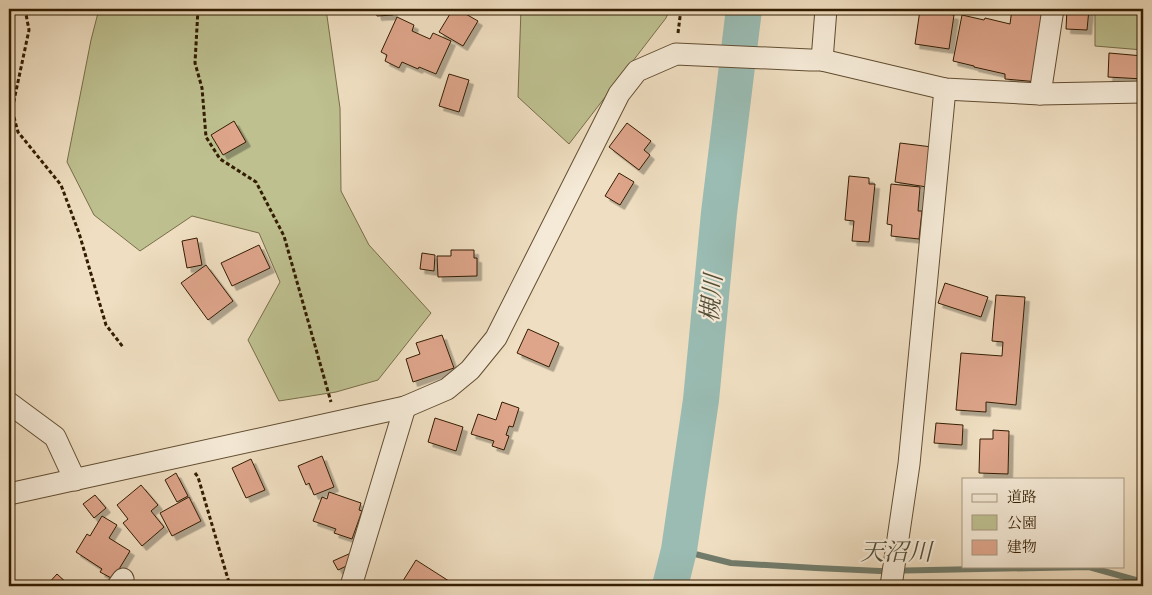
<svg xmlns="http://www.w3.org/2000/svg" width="1152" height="595" font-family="'EB Garamond','Noto Serif JP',serif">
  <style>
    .green { fill: #bec090; stroke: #786e48 }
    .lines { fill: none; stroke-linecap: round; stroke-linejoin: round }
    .stream { stroke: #717c6c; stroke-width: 6 }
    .river { stroke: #9abcb3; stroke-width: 36 }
    .building { fill: #dea58b; stroke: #331d01; filter: url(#shadow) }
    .minor-casing { stroke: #624d31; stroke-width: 23 }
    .path { stroke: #331d01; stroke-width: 3; stroke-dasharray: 4 2.5; stroke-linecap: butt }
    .minor { stroke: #f5ead7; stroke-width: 21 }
    .labels { text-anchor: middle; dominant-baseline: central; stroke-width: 4.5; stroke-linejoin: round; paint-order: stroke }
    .water-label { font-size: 24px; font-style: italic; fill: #524d36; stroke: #f5ead7 }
  </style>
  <defs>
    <filter id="shadow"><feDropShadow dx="4.5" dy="4.5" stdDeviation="0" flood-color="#0004"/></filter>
  </defs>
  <rect width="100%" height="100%" fill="#efdec1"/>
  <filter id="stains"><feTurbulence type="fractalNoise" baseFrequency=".004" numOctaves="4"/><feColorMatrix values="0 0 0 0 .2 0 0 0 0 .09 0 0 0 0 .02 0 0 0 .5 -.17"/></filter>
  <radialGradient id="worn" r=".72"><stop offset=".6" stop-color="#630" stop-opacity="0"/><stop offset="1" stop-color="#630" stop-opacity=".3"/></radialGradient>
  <g class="green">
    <polygon points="99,9 326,9 340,108 341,191 369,245 431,313 378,380 336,392 279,401 248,340 280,282 259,233 192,216 140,251 94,215 67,162 91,40"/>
    <polygon points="521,9 670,9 666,18 569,144 518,97"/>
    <polygon points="1095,9 1143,9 1143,50 1095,46"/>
  </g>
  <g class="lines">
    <polyline class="stream" points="679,550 731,563 816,568 880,571 1089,567 1143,582"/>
    <polyline class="river" points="670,586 679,550 701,400 719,213 744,9"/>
  </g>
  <g class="building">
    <polygon points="376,9 392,9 393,15 377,16"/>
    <polygon points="453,9 457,9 478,21 463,46 439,32"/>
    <polygon points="1012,9 1046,9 1039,82 1005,79 1005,74 974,67 974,66 953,61 962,15 984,20 985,18 1010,24"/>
    <polygon points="1067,9 1089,9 1087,30 1066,29"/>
    <polygon points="920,10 954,15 949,49 915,44"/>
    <polygon points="397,17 414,25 412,31 430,39 433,33 451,41 436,74 419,67 418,69 402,62 399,68 385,61 387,55 381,52"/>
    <polygon points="1109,53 1143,56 1143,79 1108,77"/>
    <polygon points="449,74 469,80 459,112 439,106"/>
    <polygon points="234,121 246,142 223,155 211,135"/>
    <polygon points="627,123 651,141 644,150 650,155 639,170 609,147"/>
    <polygon points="900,143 932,147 927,187 895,182"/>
    <polygon points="619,173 634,182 620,205 605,196"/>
    <polygon points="849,176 869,178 869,184 875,184 869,242 852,241 854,221 845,220"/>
    <polygon points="891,184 920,187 918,211 922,211 919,239 891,236 892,225 887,224"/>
    <polygon points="197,238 202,265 187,268 182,241"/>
    <polygon points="259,245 270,268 232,286 221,263"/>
    <polygon points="451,250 474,250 474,258 477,258 477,276 438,277 437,256 451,256"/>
    <polygon points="422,253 435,255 434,271 420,269"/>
    <polygon points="206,265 233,301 208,320 181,283"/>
    <polygon points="945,283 988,297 981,317 938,303"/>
    <polygon points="996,295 1025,297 1016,405 986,402 986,412 956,410 961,353 1002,356 1003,342 992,341"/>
    <polygon points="528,329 559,343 549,367 517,353"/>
    <polygon points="442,335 454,368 413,382 406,359 420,354 416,343"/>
    <polygon points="502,402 519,408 513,427 509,426 506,435 509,436 504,450 492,446 494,441 471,434 478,414 496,420"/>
    <polygon points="435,418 463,427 456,451 428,442"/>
    <polygon points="936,423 963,425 962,445 934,443"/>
    <polygon points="993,430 1009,431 1008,474 979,473 980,439 993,439"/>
    <polygon points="322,456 334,487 314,495 309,483 306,485 298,466"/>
    <polygon points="251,459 265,490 246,498 232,468"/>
    <polygon points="176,473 188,496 177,502 165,480"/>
    <polygon points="141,485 158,505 151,511 164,527 142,546 123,523 128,519 117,505"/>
    <polygon points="329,492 361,503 359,510 362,511 352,539 334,533 336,529 313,521 322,497 327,499"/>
    <polygon points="95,495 106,508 94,518 83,504"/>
    <polygon points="189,497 201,521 172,536 160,513"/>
    <polygon points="102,516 117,525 109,538 130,551 113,579 100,572 102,569 76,552 87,534 90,536"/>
    <polygon points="351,553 355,562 338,570 333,561"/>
    <polygon points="416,560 452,583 449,586 405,586 401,584"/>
    <polygon points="57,574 70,586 46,586"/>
  </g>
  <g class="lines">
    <defs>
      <g id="minor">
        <polyline points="822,60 826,9"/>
        <polyline points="1040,94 1053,9"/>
        <polyline points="9,403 55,437 75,480"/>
        <polyline points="9,494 405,407 447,389 470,370 496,338 619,94 637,71 676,54 810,60 822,60 945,89 1040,94 1143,92"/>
        <polyline points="118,586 123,579"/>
        <polyline points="351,586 405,407"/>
        <polyline points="891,586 909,464 945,89"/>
      </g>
    </defs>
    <use href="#minor" class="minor-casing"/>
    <g class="path">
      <polyline points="25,9 29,30 12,110 18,132 61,185 79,233 106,325 123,347"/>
      <polyline points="198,9 195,63 202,88 206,137 220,159 256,182 284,236 331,402"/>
      <polyline points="678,33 681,9"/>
      <polyline points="195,473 198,477 230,586"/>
    </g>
    <use href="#minor" class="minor"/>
  </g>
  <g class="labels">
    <g class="water-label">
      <text transform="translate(711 298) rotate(-85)">槻川</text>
      <text x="896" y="551">天沼川</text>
    </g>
  </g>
  <rect width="1152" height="595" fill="none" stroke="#efdec1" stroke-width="30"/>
  <rect x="10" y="10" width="1132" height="575" fill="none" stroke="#331d01" stroke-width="2.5"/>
  <rect x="15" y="15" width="1122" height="565" fill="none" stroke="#331d01"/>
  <rect x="962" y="478" width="162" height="90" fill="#f5ead7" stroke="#a79881"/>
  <rect x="972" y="494" width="25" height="8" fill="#f5ead7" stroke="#a79881"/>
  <text x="1007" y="502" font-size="15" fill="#331d01">道路</text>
  <rect x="972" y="515" width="25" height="15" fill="#bec090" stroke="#a79881"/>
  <text x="1007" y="528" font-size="15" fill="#331d01">公園</text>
  <rect x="972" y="540" width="25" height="15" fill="#dea58b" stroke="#a79881"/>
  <text x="1007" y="552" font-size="15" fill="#331d01">建物</text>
  <rect width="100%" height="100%" filter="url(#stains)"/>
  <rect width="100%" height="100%" fill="url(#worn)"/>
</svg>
